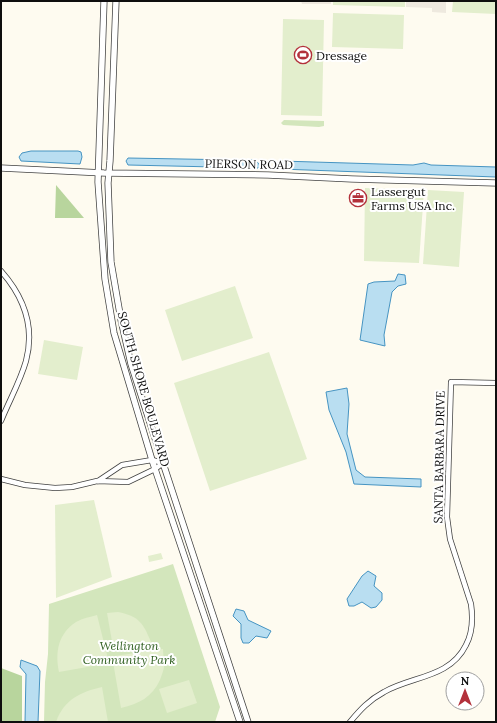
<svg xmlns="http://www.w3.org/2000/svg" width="497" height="723" font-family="Lora,serif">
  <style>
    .green { fill: #d3e6bc }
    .forest { fill: #b8d59d }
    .pitch { fill: #e3eecd }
    .plaza { fill: #eee9df }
    .water { fill: #b9def1; stroke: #4694c2 }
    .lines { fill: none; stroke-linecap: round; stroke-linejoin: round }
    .minor-casing { stroke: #414141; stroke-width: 6 }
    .tertiary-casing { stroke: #414141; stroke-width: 7 }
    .minor { stroke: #fff; stroke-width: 4.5 }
    .tertiary { stroke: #fff; stroke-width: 5.5 }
    .labels { text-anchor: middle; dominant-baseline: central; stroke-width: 4; stroke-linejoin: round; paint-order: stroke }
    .poi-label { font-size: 12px; fill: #0e0e0e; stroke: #fff; text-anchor: start }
    .street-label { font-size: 12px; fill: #0e0e0e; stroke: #fff }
    .park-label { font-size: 12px; font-style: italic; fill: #326123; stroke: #fff }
  </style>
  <rect width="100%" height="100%" fill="#fefbf0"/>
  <g class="green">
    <polygon points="284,120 324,121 324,126 319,127 283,125 281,123"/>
    <polygon points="173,564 220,707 215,722 44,722 45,682 48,654 49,604"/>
  </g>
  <g class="forest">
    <polygon points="56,185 84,218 55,218"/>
    <polygon points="1,668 22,676 22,722 1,722"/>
  </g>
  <g class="pitch">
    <polygon points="333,1 405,1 405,7 333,5"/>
    <polygon points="453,1 496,1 496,14 452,12"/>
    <polygon points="333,13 404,15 403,49 332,47"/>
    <polygon points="283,19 324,20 322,116 281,115"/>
    <polygon points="365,188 424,190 419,263 364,261"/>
    <polygon points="428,190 464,192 459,267 423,264"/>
    <polygon points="235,286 253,338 182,361 165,310"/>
    <polygon points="44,340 83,347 77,380 38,374"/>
    <polygon points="269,352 307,459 210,491 174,383"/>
    <polygon points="94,500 112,577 56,598 55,505"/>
    <polygon points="161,553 163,559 149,562 148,556"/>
    <path d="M118,612C139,616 143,623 151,642L120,650L113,647L107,613Z"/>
    <path d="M97,615L108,659L104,664L59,672C55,652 58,634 76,622C83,618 90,617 97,615Z"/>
    <path d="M163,649C163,653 164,658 164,662C165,668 162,674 160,680C152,697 139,704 121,708L113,662L115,656Z"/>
    <polygon points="189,680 197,703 167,713 159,689"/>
    <path d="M102,687L108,722H56C64,699 81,692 102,687Z"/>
  </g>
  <g class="plaza">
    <polygon points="301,1 331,1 331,4 302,4"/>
    <polygon points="406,1 446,1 446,13 432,12 432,8 406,7"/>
  </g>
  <g class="water">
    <polygon points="31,151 78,151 81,152 82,157 80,164 21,161 19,157 22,153"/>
    <path d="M128,158L237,160C245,160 257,157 260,166L258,168L128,165L126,161Z"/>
    <polygon points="281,161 413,165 424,163 431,165 496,167 496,177 280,169 276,166 277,163"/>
    <polygon points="398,274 405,275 406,284 398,286 392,292 384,335 385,346 360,340 368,284 374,282 395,281"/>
    <polygon points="347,388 349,404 347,434 356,470 365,477 421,479 421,487 354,484 346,452 329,410 326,392"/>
    <polygon points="368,571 376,576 374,586 382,593 382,600 376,607 371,608 362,602 354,606 349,606 347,599 362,576"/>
    <polygon points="236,609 244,611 248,620 271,631 267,638 256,636 249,643 243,643 241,638 241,624 233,616"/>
    <polygon points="21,660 37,666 40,671 38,722 25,722 26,674 20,667"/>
  </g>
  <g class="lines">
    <defs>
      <g id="minor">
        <path d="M1,271C24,297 35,327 26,361C20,382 9,401 1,421"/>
        <polyline points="1,479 25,485 55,488 72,487 97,481 128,482 155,469 163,463"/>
        <polyline points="98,481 122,465 152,460 163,463"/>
        <path d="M350,722C360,710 369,700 384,692C412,676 450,678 466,645C473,632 473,618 471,604L450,539L447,517L451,382L496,383"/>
      </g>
      <g id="tertiary">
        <polyline points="104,1 98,182 105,279 114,333 152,460 240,722"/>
        <polyline points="116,1 110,161 108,183 111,262 121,320 131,364 163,463 248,722"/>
        <polyline points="1,168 104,173 268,175 352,179 496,183"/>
      </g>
    </defs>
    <use href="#minor" class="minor-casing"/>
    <use href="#tertiary" class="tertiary-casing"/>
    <use href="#minor" class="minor"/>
    <use href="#tertiary" class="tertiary"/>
  </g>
  <defs>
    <symbol id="stadium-ring" viewBox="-11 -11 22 22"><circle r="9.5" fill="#fff" stroke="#b3313b" stroke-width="1.5"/><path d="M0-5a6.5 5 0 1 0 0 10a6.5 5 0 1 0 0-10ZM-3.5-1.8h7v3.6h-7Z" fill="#b3313b"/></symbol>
    <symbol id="office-ring" viewBox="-11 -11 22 22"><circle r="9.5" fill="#fff" stroke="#b3313b" stroke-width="1.5"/><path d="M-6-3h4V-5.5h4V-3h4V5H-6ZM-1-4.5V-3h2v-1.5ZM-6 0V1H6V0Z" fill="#b3313b"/></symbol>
  </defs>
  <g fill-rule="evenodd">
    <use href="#stadium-ring" x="293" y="45" width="20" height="20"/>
    <use href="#office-ring" x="348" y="188" width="20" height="20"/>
  </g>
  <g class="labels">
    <g class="poi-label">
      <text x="316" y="55">Dressage</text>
      <text x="371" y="191">Lassergut<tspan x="371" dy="14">Farms USA Inc.</tspan></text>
    </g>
    <g class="street-label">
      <text transform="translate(249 164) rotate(1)">PIERSON ROAD</text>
      <text transform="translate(144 389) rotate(74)">SOUTH SHORE BOULEVARD</text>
      <text transform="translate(439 457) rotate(-89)">SANTA BARBARA DRIVE</text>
    </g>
    <g class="park-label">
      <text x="129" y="645">Wellington<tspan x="129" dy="14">Community Park</tspan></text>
    </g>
  </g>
  <rect width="497" height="723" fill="none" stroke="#0e0e0e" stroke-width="4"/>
  <g transform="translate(465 691)"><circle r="19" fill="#ffffff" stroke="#9f9f9f"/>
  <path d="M0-3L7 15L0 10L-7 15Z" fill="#b3313b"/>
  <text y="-6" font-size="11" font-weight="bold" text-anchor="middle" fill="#0e0e0e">N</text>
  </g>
</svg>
